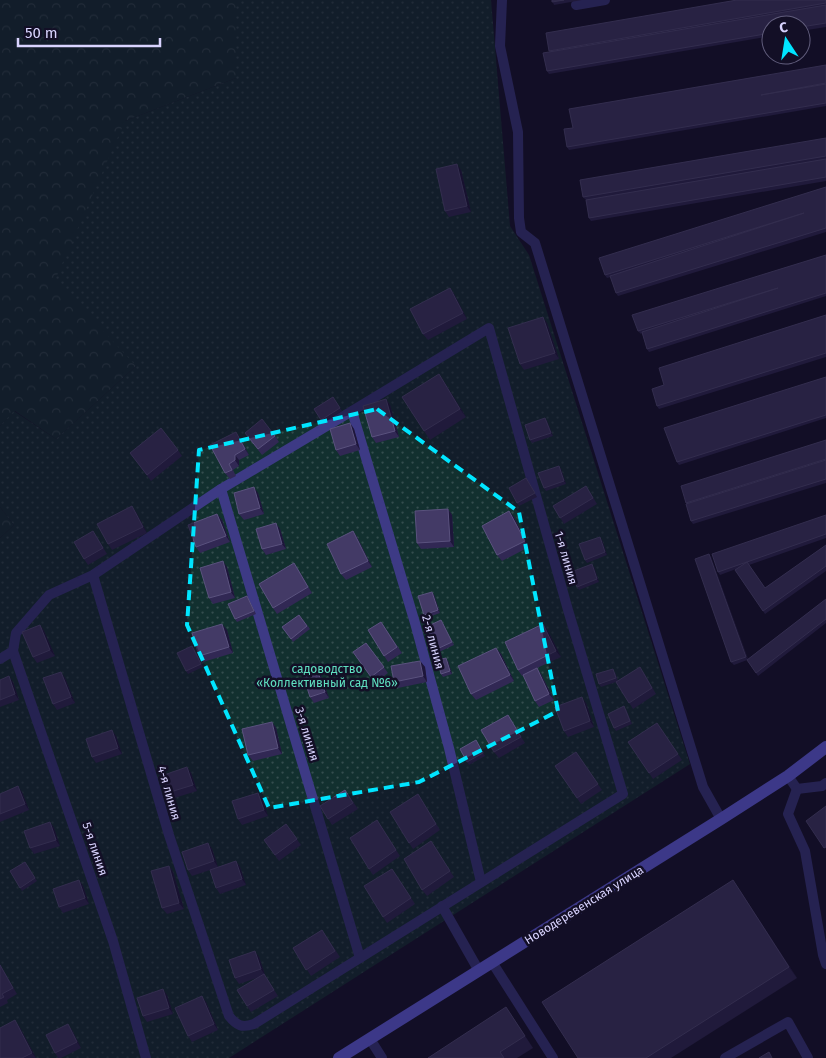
<svg xmlns="http://www.w3.org/2000/svg" width="826" height="1058" font-family="'Fira Sans',sans-serif">
  <style>
    .forest { fill: url(#forest-crowns) }
    .garden { fill: url(#garden-dots) }
    .lines { fill: none; stroke-linecap: round; stroke-linejoin: round }
    .service { stroke: #3d3a85; stroke-width: 10 }
    .secondary { stroke: #6f6bff; stroke-width: 12 }
    .wall { fill: #312854 }
    .shaded-wall { fill: #1d163a }
    .building { fill: #433a66; stroke: #5a527e }
    .marked { fill: none; stroke: #00e5ff; stroke-width: 4; stroke-dasharray: 10 6; stroke-linejoin: round }
    .labels { text-anchor: middle; dominant-baseline: central; stroke-width: 5; stroke-linejoin: round; paint-order: stroke }
    .street-label { font-size: 12px; fill: #d9d4ff; stroke: #130f26 }
    .park-label { font-size: 12px; fill: #5fe0c0; stroke: #130f26 }
  </style>
  <defs>
    <pattern id="forest-crowns" width="20" height="18" patternUnits="userSpaceOnUse" patternTransform="scale(1.25)"><rect width="20" height="18" fill="#12302f"/><path d="M2 6a3 3 0 1 1 6 0M12 15a3 3 0 1 1 6 0" fill="none" stroke="#344d4e"/></pattern>
    <pattern id="garden-dots" width="8" height="8" patternUnits="userSpaceOnUse" patternTransform="scale(1.25)"><rect width="8" height="8" fill="#12302f"/><path d="M2 2h.1M6 6h.1" fill="none" stroke="#344d4e" stroke-width="1.8" stroke-linecap="round"/></pattern>
  </defs>
  <rect width="100%" height="100%" fill="#130f26"/>
  <g class="forest">
    <polygon points="0,0 236,0 236,78 125,121 136,366 56,439 15,411 0,426"/>
    <polygon points="0,507 14,525 0,538"/>
  </g>
  <polygon class="garden" points="236,0 491,0 510,226 529,255 690,764 229,1058 0,1058 0,538 14,525 0,507 0,426 14,411 56,439 136,366 55,280 125,121 236,78"/>
  <g class="lines">
    <g class="service">
      <polyline points="502,0 500,46 518,132 519,218 521,232 535,243 703,787 721,819"/>
      <polyline points="576,5 605,0"/>
      <polyline points="352,411 415,623 449,748 481,882"/>
      <polyline points="221,489 360,958"/>
      <polyline points="13,651 113,941 146,1058"/>
      <path d="M0,659L13,651L16,633L49,595L93,575L221,489L352,411L489,328L568,610L623,794L254,1024C242,1028 237,1026 229,1016L169,835L93,575"/>
      <polyline points="788,776 797,789 822,786 826,783"/>
      <polyline points="797,789 788,814 805,851 823,955 826,964"/>
      <polyline points="442,906 479,971"/>
      <polyline points="492,962 553,1058"/>
      <polyline points="370,1039 382,1058"/>
      <polyline points="725,1058 788,1022 808,1058"/>
    </g>
    <polyline class="secondary" points="339,1058 721,819 788,776 826,747"/>
  </g>
  <g class="wall">
    <polygon points="552,0 582,0 554,5"/>
    <polygon points="826,0 826,27 801,31 801,25 771,25 771,36 549,74 547,71 550,52 549,51"/>
    <polygon points="826,65 826,106 569,150 567,147 573,128"/>
    <polygon points="826,138 826,181 591,221 589,218 586,200 583,197"/>
    <polygon points="461,170 471,212 449,217 445,211"/>
    <polygon points="826,187 826,232 618,296 616,293 611,277 607,278 605,275"/>
    <polygon points="826,255 826,296 649,352 647,349 642,333 641,334 638,331"/>
    <polygon points="450,288 454,294 467,319 428,340 423,334"/>
    <polygon points="826,315 826,357 659,409 657,406 664,385"/>
    <polygon points="547,323 559,359 524,370 520,364"/>
    <polygon points="439,374 466,417 430,440 424,431"/>
    <polygon points="826,377 826,418 679,465 677,462"/>
    <polygon points="333,397 342,411 323,423 314,409"/>
    <polygon points="386,399 390,405 399,437 376,443 372,437"/>
    <polygon points="545,418 547,421 553,436 532,443 530,440"/>
    <polygon points="350,423 354,429 360,450 340,456 336,450"/>
    <polygon points="245,433 275,436 279,442 262,455"/>
    <polygon points="240,438 249,455 239,460 239,466 233,470 236,476 230,479 225,473"/>
    <polygon points="826,440 826,483 693,524 691,521 686,503"/>
    <polygon points="178,450 182,456 151,481 130,453"/>
    <polygon points="559,466 561,469 566,484 546,491 544,488"/>
    <polygon points="528,481 537,497 519,506 517,503"/>
    <polygon points="590,492 597,504 564,524 553,506"/>
    <polygon points="258,493 264,514 244,520 239,514"/>
    <polygon points="448,509 452,515 454,547 421,549 417,543"/>
    <polygon points="136,512 147,533 112,550 108,544"/>
    <polygon points="217,514 222,520 230,542 200,553 196,547"/>
    <polygon points="826,515 826,538 749,565 765,588 826,545 826,571 765,614 735,570 736,569 720,575 718,572"/>
    <polygon points="514,517 529,547 502,561 497,555"/>
    <polygon points="280,529 286,549 266,555 262,549"/>
    <polygon points="353,531 357,537 372,567 346,580 341,574"/>
    <polygon points="97,537 107,554 88,565 84,559"/>
    <polygon points="602,540 607,555 587,563 585,560"/>
    <polygon points="709,554 711,557 748,659 826,599 826,623 758,676 747,660 734,665 731,662"/>
    <polygon points="227,567 235,598 213,604 209,598"/>
    <polygon points="594,567 599,582 579,590 577,587"/>
    <polygon points="298,569 312,593 277,614 273,608"/>
    <polygon points="432,592 434,595 440,613 426,618 424,615"/>
    <polygon points="247,596 256,614 237,622 235,619"/>
    <polygon points="299,615 310,629 293,642 282,627"/>
    <polygon points="441,620 454,645 439,652 437,649"/>
    <polygon points="381,622 402,653 388,662 368,630"/>
    <polygon points="543,624 547,629 561,657 537,668 541,674 554,700 539,707 535,701 523,675 522,676 518,670"/>
    <polygon points="40,625 44,631 55,656 37,663 33,657"/>
    <polygon points="227,630 233,653 203,662 199,656"/>
    <polygon points="366,643 388,673 375,683 353,652"/>
    <polygon points="496,648 501,654 514,681 476,700 471,694"/>
    <polygon points="194,649 203,667 188,674 186,671"/>
    <polygon points="420,661 425,667 427,682 398,688 394,682"/>
    <polygon points="448,661 452,674 443,677 441,674"/>
    <polygon points="315,664 319,670 329,698 314,703 310,697"/>
    <polygon points="615,672 618,681 644,673 656,694 633,709 616,682 601,687 599,684"/>
    <polygon points="65,678 75,703 57,710 53,704"/>
    <polygon points="0,680 13,682 19,700 0,707"/>
    <polygon points="586,703 594,727 568,737 564,731"/>
    <polygon points="626,709 632,724 616,731 614,728"/>
    <polygon points="508,715 525,743 499,758 494,752"/>
    <polygon points="272,722 276,728 282,754 253,761 248,755"/>
    <polygon points="657,723 682,760 653,779 628,742"/>
    <polygon points="116,736 122,754 96,763 92,757"/>
    <polygon points="476,740 485,756 469,765 467,762"/>
    <polygon points="576,752 602,790 581,804 555,766"/>
    <polygon points="187,767 191,773 197,791 171,799 167,793"/>
    <polygon points="345,790 358,809 332,825 320,806"/>
    <polygon points="22,792 29,810 0,822 0,794"/>
    <polygon points="258,793 262,798 268,816 242,825 238,819"/>
    <polygon points="418,794 440,830 413,849 409,843"/>
    <polygon points="377,820 400,856 373,875 369,869"/>
    <polygon points="50,822 54,828 60,846 34,854 30,848"/>
    <polygon points="286,824 301,845 279,861 264,840"/>
    <polygon points="431,841 454,877 427,896 422,890"/>
    <polygon points="208,843 212,849 218,867 236,861 240,867 246,885 220,894 216,888 210,870 192,876 188,870"/>
    <polygon points="25,862 37,881 22,891 10,871"/>
    <polygon points="169,866 173,872 184,909 167,914 162,908"/>
    <polygon points="396,875 415,904 387,923 383,917"/>
    <polygon points="79,880 83,886 89,904 63,913 59,907"/>
    <polygon points="741,892 797,978 671,1058 578,1058"/>
    <polygon points="322,930 340,957 311,976 293,948"/>
    <polygon points="259,957 265,975 278,996 251,1012 247,1006 260,977 239,984 235,978"/>
    <polygon points="0,964 17,994 7,1000 8,1003 0,1007"/>
    <polygon points="167,995 173,1014 147,1022 143,1016"/>
    <polygon points="206,1002 218,1030 192,1042 188,1036"/>
    <polygon points="514,1019 533,1048 517,1058 428,1058"/>
    <polygon points="19,1026 36,1058 0,1058"/>
    <polygon points="72,1030 81,1048 61,1058 58,1058 55,1053"/>
  </g>
  <g class="shaded-wall">
    <polygon points="457,164 461,170 471,212 467,206"/>
    <polygon points="450,288 454,294 467,319 463,313"/>
    <polygon points="543,317 547,323 559,359 555,353"/>
    <polygon points="439,374 445,383 466,417 460,409"/>
    <polygon points="386,399 390,405 399,437 395,431"/>
    <polygon points="545,418 547,421 553,436 551,433"/>
    <polygon points="350,423 354,429 360,450 356,444"/>
    <polygon points="236,432 240,438 249,455 245,449"/>
    <polygon points="235,455 239,460 239,466 235,460"/>
    <polygon points="559,466 561,469 566,484 564,481"/>
    <polygon points="254,487 258,493 264,514 260,508"/>
    <polygon points="132,506 136,512 147,533 143,527"/>
    <polygon points="448,509 452,515 454,547 450,541"/>
    <polygon points="509,511 514,517 529,547 525,541"/>
    <polygon points="217,514 222,520 230,542 226,536"/>
    <polygon points="276,523 280,529 286,549 282,544"/>
    <polygon points="353,531 357,537 372,567 368,561"/>
    <polygon points="600,537 602,540 607,555 605,552"/>
    <polygon points="709,554 711,557 748,660 746,657"/>
    <polygon points="223,561 227,567 235,598 231,592"/>
    <polygon points="592,564 594,567 599,582 597,579"/>
    <polygon points="432,592 434,595 440,613 438,610"/>
    <polygon points="222,624 227,630 233,653 229,647"/>
    <polygon points="543,624 547,629 561,657 556,651"/>
    <polygon points="40,625 44,631 55,656 50,650"/>
    <polygon points="496,648 501,654 514,681 510,675"/>
    <polygon points="446,658 448,661 452,674 450,671"/>
    <polygon points="420,661 425,667 427,682 423,676"/>
    <polygon points="315,664 319,670 329,698 325,692"/>
    <polygon points="537,668 541,674 554,700 549,694"/>
    <polygon points="61,672 65,678 75,703 71,697"/>
    <polygon points="9,676 13,682 19,700 15,694"/>
    <polygon points="582,697 586,703 594,727 590,721"/>
    <polygon points="272,722 276,728 282,754 278,748"/>
    <polygon points="112,730 116,736 122,754 118,748"/>
    <polygon points="187,767 191,773 197,791 193,785"/>
    <polygon points="18,786 22,792 29,810 25,804"/>
    <polygon points="258,793 262,798 268,816 264,810"/>
    <polygon points="50,822 54,828 60,846 56,840"/>
    <polygon points="208,843 212,849 218,867 214,861"/>
    <polygon points="236,861 240,867 246,885 242,879"/>
    <polygon points="169,866 173,872 184,909 179,903"/>
    <polygon points="79,880 83,886 89,904 85,898"/>
    <polygon points="733,880 741,892 797,978 789,967"/>
    <polygon points="255,951 259,957 265,975 261,969"/>
    <polygon points="163,989 167,995 173,1014 169,1008"/>
    <polygon points="202,996 206,1002 218,1030 214,1024"/>
    <polygon points="15,1020 19,1026 36,1058 32,1053"/>
    <polygon points="68,1024 72,1030 81,1048 77,1042"/>
  </g>
  <g class="building">
    <polygon points="552,0 564,0 552,2"/>
    <polygon points="737,0 826,0 826,3 549,51 546,33"/>
    <polygon points="826,5 826,23 801,27 801,25 771,25 771,33 547,71 543,53"/>
    <polygon points="826,65 826,83 761,95 826,84 826,103 567,147 564,129 573,128 569,109"/>
    <polygon points="826,138 826,156 583,197 580,180"/>
    <polygon points="826,159 826,177 589,218 586,200"/>
    <polygon points="457,164 467,206 445,211 436,169"/>
    <polygon points="826,187 826,228 616,293 610,276 804,213 605,275 599,258"/>
    <polygon points="826,255 826,293 647,349 642,332 778,288 638,331 632,315"/>
    <polygon points="450,288 463,313 423,334 410,309"/>
    <polygon points="826,315 826,353 657,406 652,389 664,385 659,368"/>
    <polygon points="543,317 555,353 520,364 508,328"/>
    <polygon points="439,374 460,409 424,431 402,397"/>
    <polygon points="826,377 826,415 677,462 664,428"/>
    <polygon points="333,397 340,408 321,420 314,409"/>
    <polygon points="386,399 395,431 372,437 363,406"/>
    <polygon points="545,418 551,433 530,440 525,425"/>
    <polygon points="262,419 275,436 258,449 245,433"/>
    <polygon points="350,423 356,444 336,450 330,429"/>
    <polygon points="161,428 178,450 147,475 130,453"/>
    <polygon points="236,432 245,449 235,455 235,460 229,464 232,470 225,473 210,445"/>
    <polygon points="826,440 826,459 686,503 681,486"/>
    <polygon points="826,460 826,479 691,521 686,504"/>
    <polygon points="559,466 564,481 544,488 538,473"/>
    <polygon points="526,478 535,493 517,503 509,488"/>
    <polygon points="586,486 593,498 560,518 553,506"/>
    <polygon points="254,487 260,508 239,514 234,493"/>
    <polygon points="132,506 143,527 108,544 97,524"/>
    <polygon points="448,509 450,541 417,543 415,511"/>
    <polygon points="509,511 525,541 497,555 482,526"/>
    <polygon points="217,514 226,536 196,547 188,525"/>
    <polygon points="826,515 826,534 747,562 765,588 826,545 826,566 763,611 735,570 747,562 718,572 712,554"/>
    <polygon points="276,523 282,544 262,549 256,529"/>
    <polygon points="93,531 103,548 84,559 74,542"/>
    <polygon points="353,531 368,561 341,574 327,544"/>
    <polygon points="600,537 605,552 585,560 579,544"/>
    <polygon points="709,554 746,657 731,662 695,559"/>
    <polygon points="223,561 231,592 209,598 200,568"/>
    <polygon points="294,563 308,587 273,608 259,584"/>
    <polygon points="592,564 597,579 577,587 571,572"/>
    <polygon points="432,592 438,610 424,615 418,596"/>
    <polygon points="247,596 254,611 235,619 228,604"/>
    <polygon points="826,599 826,619 756,673 747,660"/>
    <polygon points="299,615 307,626 291,639 282,627"/>
    <polygon points="441,620 452,642 437,649 426,627"/>
    <polygon points="381,622 397,647 384,656 368,630"/>
    <polygon points="222,624 229,647 199,656 192,633"/>
    <polygon points="543,624 556,651 518,670 505,642"/>
    <polygon points="40,625 50,650 33,657 22,632"/>
    <polygon points="366,643 384,667 371,677 353,652"/>
    <polygon points="192,646 201,664 186,671 177,653"/>
    <polygon points="496,648 510,675 471,694 458,666"/>
    <polygon points="446,658 450,671 441,674 437,660"/>
    <polygon points="420,661 423,676 394,682 391,666"/>
    <polygon points="315,664 325,692 310,697 301,669"/>
    <polygon points="640,667 652,688 629,703 616,682"/>
    <polygon points="537,668 549,694 535,701 523,675"/>
    <polygon points="613,669 616,678 599,684 596,674"/>
    <polygon points="61,672 71,697 53,704 43,678"/>
    <polygon points="9,676 15,694 0,700 0,680"/>
    <polygon points="582,697 590,721 564,731 555,707"/>
    <polygon points="624,706 630,721 614,728 608,714"/>
    <polygon points="508,715 521,737 494,752 481,730"/>
    <polygon points="272,722 278,748 248,755 242,729"/>
    <polygon points="657,723 678,754 649,773 628,742"/>
    <polygon points="112,730 118,748 92,757 86,739"/>
    <polygon points="476,740 483,753 467,762 460,749"/>
    <polygon points="576,752 598,784 577,798 555,766"/>
    <polygon points="187,767 193,785 167,793 161,776"/>
    <polygon points="18,786 25,804 0,814 0,794"/>
    <polygon points="345,790 353,803 328,819 320,806"/>
    <polygon points="258,793 264,810 238,819 232,801"/>
    <polygon points="418,794 436,824 409,843 390,812"/>
    <polygon points="826,806 826,847 824,848 806,821"/>
    <polygon points="377,820 396,850 369,869 350,838"/>
    <polygon points="50,822 56,840 30,848 24,831"/>
    <polygon points="286,824 297,839 275,855 264,840"/>
    <polygon points="431,841 450,871 422,890 404,859"/>
    <polygon points="208,843 214,861 188,870 182,852"/>
    <polygon points="236,861 242,879 216,888 210,870"/>
    <polygon points="25,862 35,878 20,888 10,871"/>
    <polygon points="169,866 179,903 162,908 151,871"/>
    <polygon points="392,869 411,898 383,917 364,886"/>
    <polygon points="79,880 85,898 59,907 53,889"/>
    <polygon points="733,880 789,967 646,1058 578,1058 542,1002"/>
    <polygon points="322,930 335,951 306,970 293,948"/>
    <polygon points="255,951 261,969 235,978 229,960"/>
    <polygon points="0,965 13,988 2,994 4,997 0,999"/>
    <polygon points="264,974 274,990 247,1006 237,990"/>
    <polygon points="163,989 169,1008 143,1016 137,998"/>
    <polygon points="202,996 214,1024 188,1036 175,1008"/>
    <polygon points="506,1007 525,1036 500,1052 504,1058 428,1058"/>
    <polygon points="15,1020 32,1053 22,1058 0,1058 0,1028"/>
    <polygon points="68,1024 77,1042 55,1053 46,1035"/>
    <polygon points="769,1052 772,1058 759,1058"/>
  </g>
  <path d="M0 0H826V1058H0ZM377,409L519,512L558,711L419,782L269,808L187,625L199,450Z" fill="#130f26" fill-opacity=".55" fill-rule="evenodd"/>
  <path class="marked" d="M377,409L519,512L558,711L419,782L269,808L187,625L199,450Z"/>
  <g class="labels">
    <g class="street-label">
      <text transform="translate(566 558) rotate(74)">1-я линия</text>
      <text transform="translate(433 642) rotate(75)">2-я линия</text>
      <text transform="translate(307 734) rotate(73)">3-я линия</text>
      <text transform="translate(169 793) rotate(74)">4-я линия</text>
      <text transform="translate(95 849) rotate(71)">5-я линия</text>
      <text transform="translate(584 905) rotate(-32)">Новодеревенская улица</text>
    </g>
    <g class="park-label">
      <text x="327" y="669">садоводство<tspan x="327" dy="14">«Коллективный сад №6»</tspan></text>
    </g>
  </g>
  <g transform="translate(786 40) rotate(348)"><circle r="24" fill="#130f26" stroke="#625e7d"/>
  <path d="M0-4L9 19L0 12L-9 19Z" fill="#00e5ff"/>
  <text y="-8" font-size="14" font-weight="bold" text-anchor="middle" fill="#d9d4ff">С</text>
  </g>
  <path d="M18 38v8h142v-8" fill="none" stroke="#d9d4ff" stroke-width="2.5"/>
  <text x="25" y="38" font-size="15" fill="#d9d4ff" stroke="#130f26" stroke-width="4" paint-order="stroke">50 m</text>
</svg>
